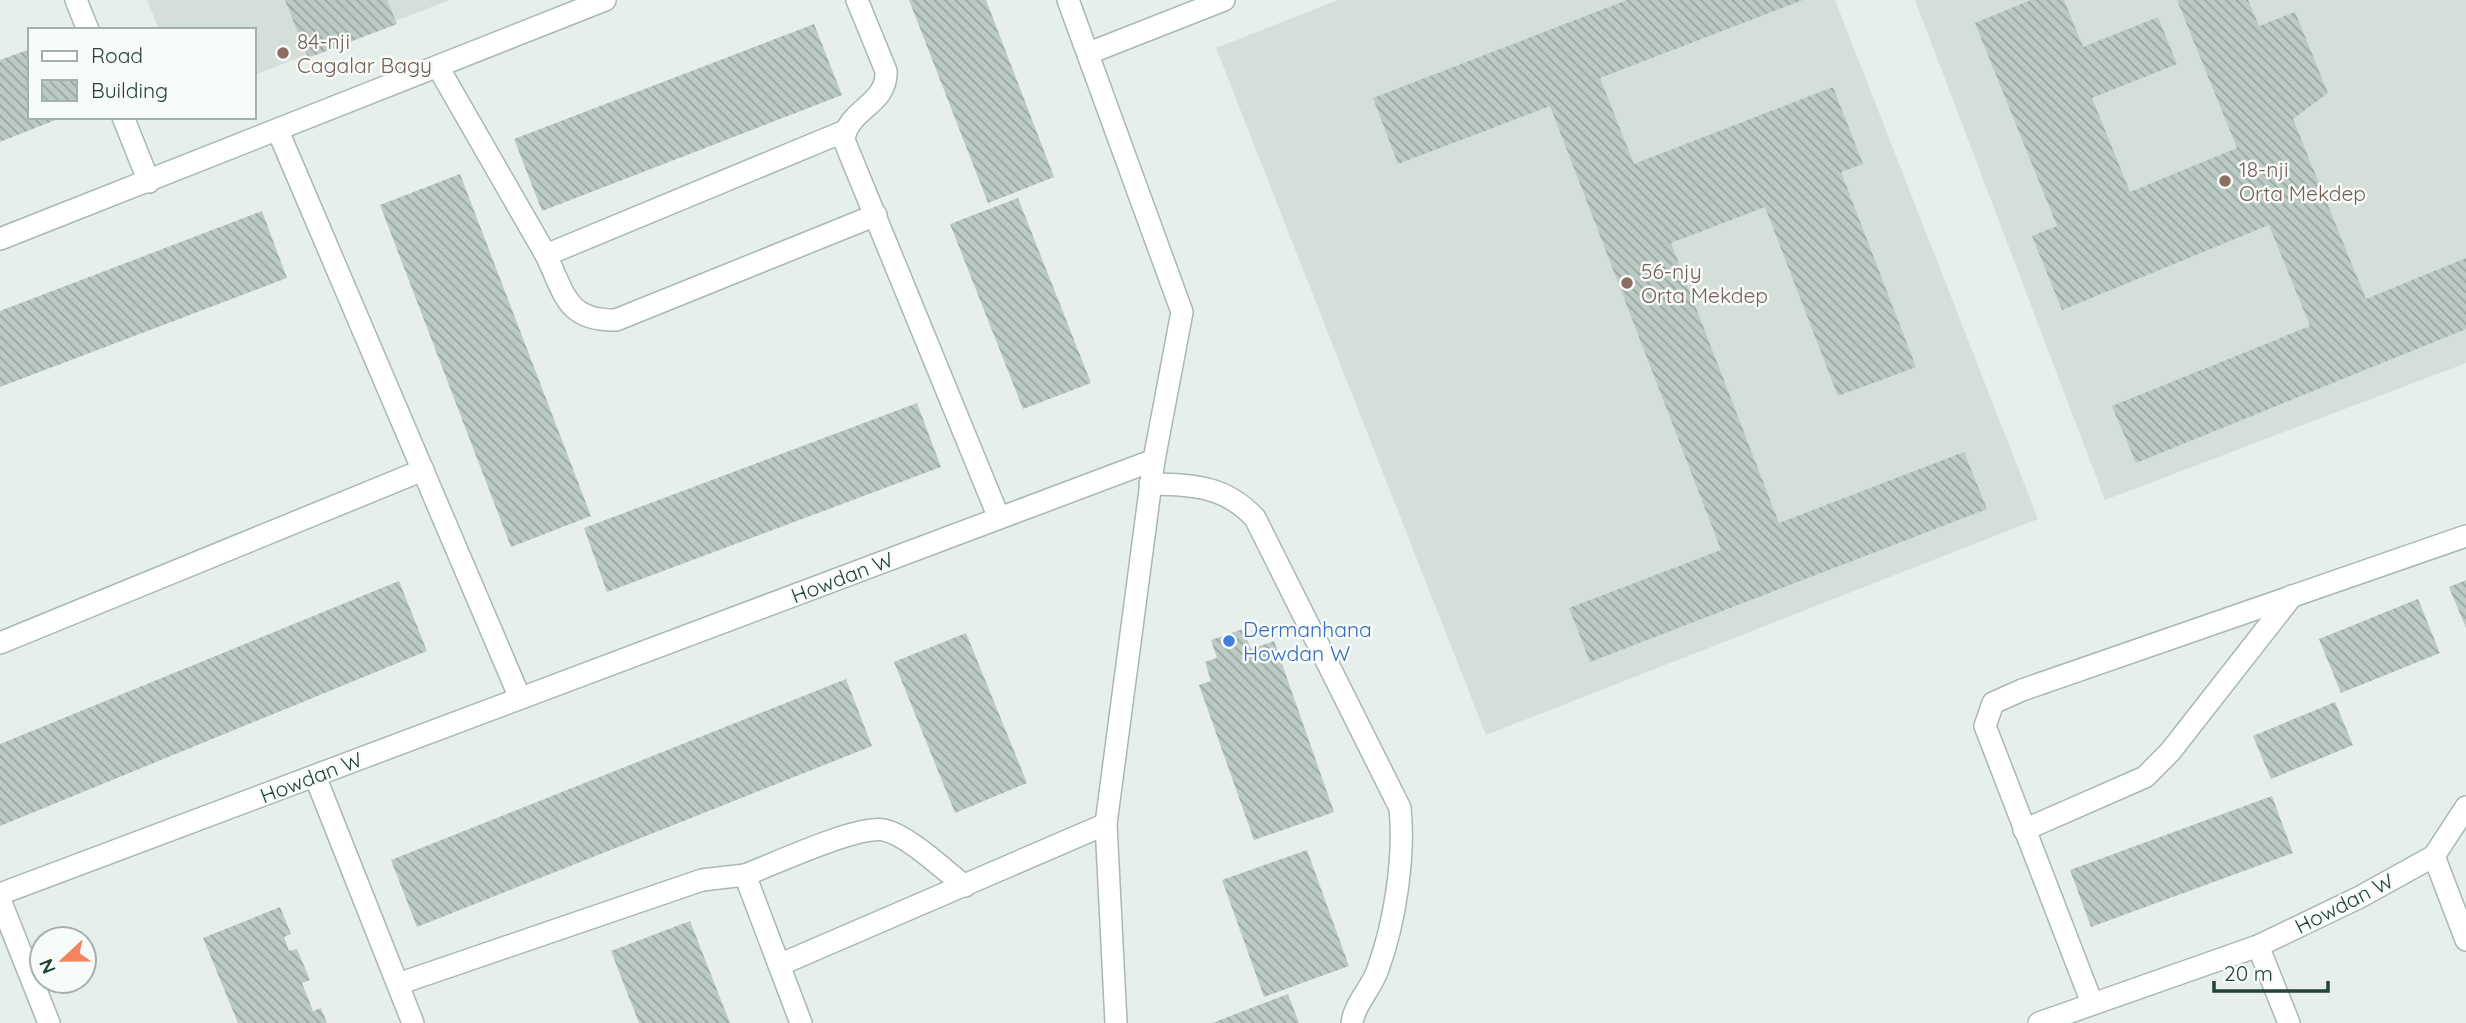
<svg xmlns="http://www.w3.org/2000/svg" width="2466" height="1023" font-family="Quicksand,sans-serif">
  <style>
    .built { fill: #d4dfda }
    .building { fill: url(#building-back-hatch) }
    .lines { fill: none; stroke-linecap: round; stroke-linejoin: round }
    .minor-casing { stroke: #a8b8b2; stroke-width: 24 }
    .minor { stroke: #fff; stroke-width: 21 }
    .education-dot { fill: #8d6e63; stroke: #f7fbf9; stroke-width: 2.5 }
    .shop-dot { fill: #3f7fe0; stroke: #f7fbf9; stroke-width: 2.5 }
    .labels { text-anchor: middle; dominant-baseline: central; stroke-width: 5; stroke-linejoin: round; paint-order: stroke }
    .education-label { font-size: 21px; fill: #785e54; stroke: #f7fbf9; text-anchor: start }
    .street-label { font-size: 21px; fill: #24423a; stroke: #f7fbf9 }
    .shop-label { font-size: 21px; fill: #366cbe; stroke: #f7fbf9; text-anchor: start }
  </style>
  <defs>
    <pattern id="building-back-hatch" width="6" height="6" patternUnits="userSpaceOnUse" patternTransform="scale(1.75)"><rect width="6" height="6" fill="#bbcac4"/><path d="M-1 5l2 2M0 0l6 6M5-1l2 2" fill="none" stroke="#98a6a0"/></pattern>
  </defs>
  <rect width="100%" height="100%" fill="#e6efeb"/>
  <g class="built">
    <polygon points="147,0 450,0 254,75 254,30 159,30"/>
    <polygon points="1338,0 1835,0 2038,519 1486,735 1216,48"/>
    <polygon points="1915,0 2466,0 2466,363 2105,500"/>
  </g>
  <g class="building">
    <polygon points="285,0 387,0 397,24 308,58"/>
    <polygon points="909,0 986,0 1054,177 988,203"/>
    <polygon points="1627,0 1803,0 1600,78 1634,164 1833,87 1863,164 1841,172 1916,367 1838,396 1765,207 1671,243 1779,523 1964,452 1987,509 1590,662 1569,608 1721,550 1550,106 1398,164 1373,98"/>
    <polygon points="2031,0 2064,0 2083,47 2158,17 2177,64 2092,98 2130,192 2237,148 2177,0 2248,0 2259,26 2295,12 2328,93 2293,119 2366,299 2466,258 2466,329 2136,463 2112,406 2310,326 2269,225 2062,310 2032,236 2057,226 1975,23"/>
    <polygon points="814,24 842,95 542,211 514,139"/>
    <polygon points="30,49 30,117 63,117 0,142 0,60"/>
    <polygon points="460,174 591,516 511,547 380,205"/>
    <polygon points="1018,198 1091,383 1023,409 950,224"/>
    <polygon points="262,211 287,278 0,387 0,311"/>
    <polygon points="917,403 941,467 607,592 584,528"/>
    <polygon points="2466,580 2466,628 2449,587"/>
    <polygon points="399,581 427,651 0,826 0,744"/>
    <polygon points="2418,599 2440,653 2341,693 2319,639"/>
    <polygon points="1243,629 1251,649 1274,641 1334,812 1254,840 1199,685 1211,681 1205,662 1217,658 1211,640"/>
    <polygon points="966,633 1027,783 955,813 894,662"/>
    <polygon points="846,679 872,746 417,927 391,860"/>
    <polygon points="2335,702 2353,745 2271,779 2253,736"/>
    <polygon points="2272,796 2293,853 2091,927 2070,870"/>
    <polygon points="1307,850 1349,966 1264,997 1222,880"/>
    <polygon points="280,907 291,934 284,937 289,951 297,949 310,980 302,983 313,1011 321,1008 327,1023 238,1023 203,938"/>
    <polygon points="690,921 730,1023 639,1023 611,951"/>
    <polygon points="1288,994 1299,1023 1212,1023"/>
  </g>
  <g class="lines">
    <defs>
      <g id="minor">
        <polyline points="76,0 88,30"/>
        <path d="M857,0L886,71C888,105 847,109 844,140L999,518"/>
        <polyline points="1068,0 1182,312 1154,460 1106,824 1116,1023"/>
        <polyline points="1089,53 1224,0"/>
        <polyline points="438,67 546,255 845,131"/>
        <polyline points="123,117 149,182"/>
        <polyline points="278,131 520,698"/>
        <polyline points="0,239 605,0"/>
        <path d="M546,255C565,294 566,321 616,320L876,215"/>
        <path d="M1150,484C1193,485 1224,485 1255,518L1400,808C1405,857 1395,922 1378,969C1372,988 1354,1004 1352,1023"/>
        <polyline points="0,643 423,470"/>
        <polyline points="315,776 413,1023"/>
        <polyline points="2024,830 2145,777 2170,752 2292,596"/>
        <polyline points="2434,856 2466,940"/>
        <path d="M745,875C774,864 857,825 884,830C908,835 945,871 965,886"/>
        <polyline points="0,894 1154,460"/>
        <polyline points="0,900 49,1023"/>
        <polyline points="2258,946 2289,1023"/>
        <polyline points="779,965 1106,824"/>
        <polyline points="398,984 702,880 745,875 801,1023"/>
        <polyline points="2092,1003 1985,726 1993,703 2022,690 2466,536"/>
        <polyline points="2039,1023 2258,946 2360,897 2434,856 2466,807"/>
      </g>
    </defs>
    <use href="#minor" class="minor-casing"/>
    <use href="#minor" class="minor"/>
  </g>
  <g class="education-dot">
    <circle cx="283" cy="53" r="7"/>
    <circle cx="2225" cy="181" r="7"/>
    <circle cx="1627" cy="283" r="7"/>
  </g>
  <circle class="shop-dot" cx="1229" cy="641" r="7"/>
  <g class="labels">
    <g class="education-label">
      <text x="297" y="41">84-nji<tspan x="297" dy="24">Cagalar Bagy</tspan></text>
      <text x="2239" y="169">18-nji<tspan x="2239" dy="24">Orta Mekdep</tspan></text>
      <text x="1641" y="271">56-njy<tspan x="1641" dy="24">Orta Mekdep</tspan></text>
    </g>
    <g class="street-label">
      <text transform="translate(842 577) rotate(-21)">Howdan W</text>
      <text transform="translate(311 777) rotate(-21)">Howdan W</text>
      <text transform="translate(2344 903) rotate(-27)">Howdan W</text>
    </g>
    <g class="shop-label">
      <text x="1243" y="629">Dermanhana<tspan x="1243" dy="24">Howdan W</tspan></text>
    </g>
  </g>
  <rect x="28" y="28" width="228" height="91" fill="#f7fbf9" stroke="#a3b1ad" stroke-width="2"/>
  <rect x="42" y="51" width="35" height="10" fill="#ffffff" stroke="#a3b1ad" stroke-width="2"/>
  <text x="91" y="63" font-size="21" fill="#24423a">Road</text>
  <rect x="42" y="80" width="35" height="21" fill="url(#building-back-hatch)" stroke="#a3b1ad" stroke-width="2"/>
  <text x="91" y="98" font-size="21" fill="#24423a">Building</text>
  <g transform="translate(63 960) rotate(248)"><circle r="33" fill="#f7fbf9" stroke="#a3b1ad" stroke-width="2"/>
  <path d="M0-5L12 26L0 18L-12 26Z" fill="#f4845f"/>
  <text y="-10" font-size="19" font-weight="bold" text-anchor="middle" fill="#24423a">N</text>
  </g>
  <path d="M2214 981v10h114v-10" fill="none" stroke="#24423a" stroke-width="3.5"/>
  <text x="2224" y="981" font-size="21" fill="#24423a" stroke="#f7fbf9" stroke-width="5" paint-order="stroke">20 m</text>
</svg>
